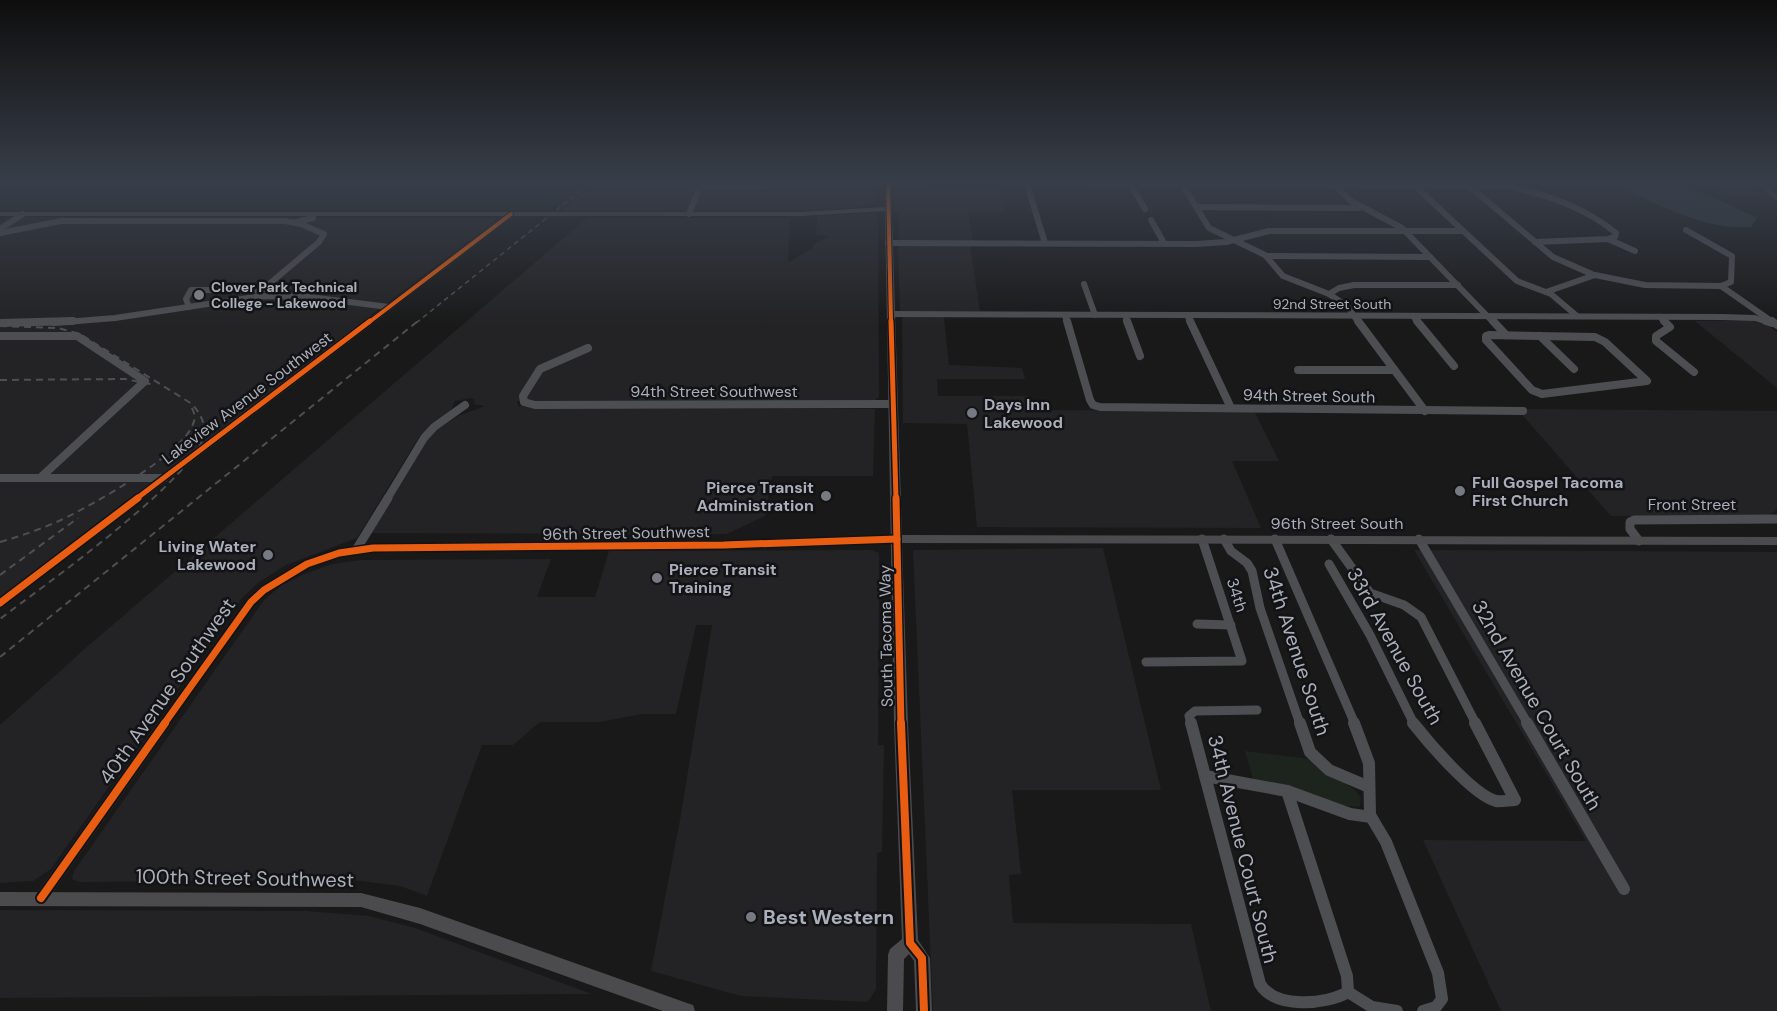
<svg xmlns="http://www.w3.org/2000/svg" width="1777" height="1011" font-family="'DM Sans',sans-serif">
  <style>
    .built { fill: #232325 }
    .green { fill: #1d241d }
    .water { fill: #2b353c }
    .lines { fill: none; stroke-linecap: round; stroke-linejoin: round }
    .minor-far3 { stroke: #4d4e52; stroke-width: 6 }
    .minor-far2 { stroke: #4d4e52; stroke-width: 8 }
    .minor-far1 { stroke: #4d4e52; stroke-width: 9 }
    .minor { stroke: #4d4e52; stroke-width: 12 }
    .major { fill: #4b4b4e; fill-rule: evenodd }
    .highway { fill: #4b4b4e; fill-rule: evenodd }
    .rail-far1 { stroke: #4d4f52; stroke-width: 1.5; stroke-dasharray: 5 4; stroke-linecap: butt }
    .rail { stroke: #4d4f52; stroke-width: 2; stroke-dasharray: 7 5; stroke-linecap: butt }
    .cycleway-far3-casing { stroke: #131315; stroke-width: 6 }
    .cycleway-far2-casing { stroke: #131315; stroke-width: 8 }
    .cycleway-far1-casing { stroke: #131315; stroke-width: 10 }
    .cycleway-casing { stroke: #131315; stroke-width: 12 }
    .cycleway-far3 { stroke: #e95d12; stroke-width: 4 }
    .cycleway-far2 { stroke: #e95d12; stroke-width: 5 }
    .cycleway-far1 { stroke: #e95d12; stroke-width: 7 }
    .cycleway { stroke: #e95d12; stroke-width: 8 }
    .poi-dot { fill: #777a82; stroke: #131315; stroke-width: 2 }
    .labels { text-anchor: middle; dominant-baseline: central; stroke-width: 5; stroke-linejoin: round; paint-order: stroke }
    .far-poi-label { font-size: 14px; font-weight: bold; fill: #aaafbb; stroke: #131315; text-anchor: start }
    .far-street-label { font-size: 14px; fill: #aaafbb; stroke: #131315 }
    .street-label { font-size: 16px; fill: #aaafbb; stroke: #131315 }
    .poi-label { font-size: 16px; font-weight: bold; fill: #aaafbb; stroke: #131315; text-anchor: start }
    .near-street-label { font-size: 20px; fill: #aaafbb; stroke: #131315 }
    .near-poi-label { font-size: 20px; font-weight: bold; fill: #aaafbb; stroke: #131315; text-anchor: start }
  </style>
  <rect width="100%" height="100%" fill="#191919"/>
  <g class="built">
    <polygon points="595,184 877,184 875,201 855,207 809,210 561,211"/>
    <polygon points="1696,184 1749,184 1761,197 1734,198 1712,188"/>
    <polygon points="895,185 999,186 1005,212 968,212 973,241 899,241 898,213 895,212"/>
    <polygon points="872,213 878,216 879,397 874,401 517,401 518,406 875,409 873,476 772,476 765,516 727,534 369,533 431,433 458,416 485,406 474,404 475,400 471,398 455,401 451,410 430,425 419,437 357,538 286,565 258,583 242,598 51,869 33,881 0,883 0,725 88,646 587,218 790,218 788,262 813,248 813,245 829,236 816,235 817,216"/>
    <polygon points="9,217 495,218 498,219 0,597 0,223"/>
    <polygon points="970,245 980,311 900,311 898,246"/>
    <polygon points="902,317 944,317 949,365 1022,368 1025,379 937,379 938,396 1029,396 1032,410 1254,411 1279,461 1232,461 1261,528 977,527 967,424 903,423"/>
    <polygon points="1750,320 1769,326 1777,332 1777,388 1695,321"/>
    <polygon points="1517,409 1777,411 1777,510 1770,515 1611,516"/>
    <polygon points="1103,548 1161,790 1012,790 1021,874 1009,875 1013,923 1191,924 1211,1011 933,1011 913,550"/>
    <polygon points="871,550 879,553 878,745 884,745 882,852 877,853 876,989 868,1002 741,996 651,971 680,820 712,625 696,625 676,714 642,714 600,722 540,722 513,745 482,745 427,896 400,886 353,880 80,882 72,879 74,871 264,600 282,585 304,574 332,564 361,560 551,559 537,597 595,597 609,551"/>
    <polygon points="1414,550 1777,552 1777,1011 1501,1011 1423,840 1586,841"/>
    <polygon points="0,910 306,911 369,916 415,928 592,994 0,998"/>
  </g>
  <g class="green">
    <polygon points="0,184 159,184 147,193 149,197 168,184 576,184 543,210 0,210"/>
    <path d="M1245,751L1310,759L1355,790L1361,798L1360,806C1341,811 1278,784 1253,779Z"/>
  </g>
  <path class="water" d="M1610,184H1672L1715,198L1757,218L1751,227C1701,231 1655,201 1610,184Z"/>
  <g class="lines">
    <g class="minor-far3">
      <polyline points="1027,184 1045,243"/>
      <path d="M1087,184L1506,186C1544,193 1586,208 1616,233L1615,237L1608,239L1535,242"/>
      <polyline points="1130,184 1145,209"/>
      <polyline points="1182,184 1209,228 1265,255 1283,276 1329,294 1347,306 1359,323"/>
      <polyline points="1334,185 1351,201 1402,228 1494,323"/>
      <polyline points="1414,185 1517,281 1551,294 1577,316"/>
      <polyline points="1468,185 1553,257 1594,275"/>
      <polyline points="700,186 765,186"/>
      <polyline points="1196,207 1359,208"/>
      <polyline points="689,214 701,184"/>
      <polyline points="1151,220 1164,243"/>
      <polyline points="296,222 313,218"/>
      <polyline points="0,229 23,214"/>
      <polyline points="0,233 61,221 285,221 301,224 324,234 319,242 262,290 191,290 186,299 189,307"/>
      <polyline points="1608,239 1635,251"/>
      <polyline points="888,243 1196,244 1226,242 1269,231 1463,231"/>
      <polyline points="1266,256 1430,257"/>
      <polyline points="1084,284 1095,315"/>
      <polyline points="1721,286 1774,323"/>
      <polyline points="1546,292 1595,275 1645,285 1721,286 1731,282 1732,256 1686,230"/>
      <polyline points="1329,294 1339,288 1354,285 1458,285"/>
      <polyline points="891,314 1723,317 1755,318 1771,323"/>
      <polyline points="1065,315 1067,323"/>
      <polyline points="1125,315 1128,323"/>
      <polyline points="1187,315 1191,323"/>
      <polyline points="1413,316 1419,323"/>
      <polyline points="1660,317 1666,323"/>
      <polyline points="53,323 115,318 261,296 309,297 389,307"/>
      <polyline points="368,323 511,214"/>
    </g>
    <g class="minor-far2">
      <polyline points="1067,321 1090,400 1093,405 1100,407 1523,411"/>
      <polyline points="1127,321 1140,356"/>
      <polyline points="1190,321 1231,408"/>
      <polyline points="1358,321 1425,411"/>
      <polyline points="1417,321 1454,366"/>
      <polyline points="1493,321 1506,335"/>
      <polyline points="1664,321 1670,327 1656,336 1656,341 1694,372"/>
      <polyline points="1766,321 1772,323"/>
      <polyline points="1772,321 1777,325"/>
      <polyline points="0,323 73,321"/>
      <polygon points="1489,335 1595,337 1605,342 1647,381 1542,394 1532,390 1486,340 1486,336"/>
      <polyline points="0,336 77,336 145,381 40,478"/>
      <polyline points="1540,336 1574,369"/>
      <polyline points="588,348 540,369 523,396 524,402 535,405 893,404"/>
      <polyline points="1298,370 1394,370"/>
      <polyline points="0,478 164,478"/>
      <polyline points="136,499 370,321"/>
      <polyline points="387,499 424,438 434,427 465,405"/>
    </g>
    <g class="minor-far1">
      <polyline points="1224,539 1231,551 1247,563 1252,571 1260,608 1300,724"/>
      <polyline points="1275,539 1355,724"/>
      <polyline points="1331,539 1370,593 1404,605 1421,617 1476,724"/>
      <polyline points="1419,539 1528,724"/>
      <polyline points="1639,541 1630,529 1630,522 1634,520 1777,519"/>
      <polyline points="356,550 388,498"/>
      <polyline points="1329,564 1370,635 1414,724"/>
      <polyline points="0,603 138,498"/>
      <polyline points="1197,624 1231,625"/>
      <polyline points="1146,662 1242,661 1202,539"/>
      <polyline points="164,724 251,602 264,590 307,564 339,553 373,548 724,545 897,539"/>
      <polyline points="1191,724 1189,716 1195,711 1257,710"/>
    </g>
    <g class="minor">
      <path d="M1191,723L1260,984C1275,1009 1326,1005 1348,992"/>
      <polyline points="1300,723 1310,752 1329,770 1369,787"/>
      <polyline points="1354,723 1369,763 1370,815 1386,842 1438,973 1442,999 1436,1007 1423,1011"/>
      <path d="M1413,723C1428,742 1473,795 1496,801C1501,802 1510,800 1515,800L1475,723"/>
      <polyline points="1527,723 1624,889"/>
      <polyline points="1205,776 1287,791 1350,814 1371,817"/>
      <polyline points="1287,791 1347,976 1348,992"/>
      <polyline points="41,898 165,723"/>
      <polyline points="1348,992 1372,1007 1397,1011"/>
    </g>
    <g class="major">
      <polygon points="885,184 891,184 902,535 1777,537 1777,545 902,543 908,724 918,940 930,958 932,1011 916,1011 914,961 909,954 904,959 903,1011 887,1011 888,955 890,949 902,939 894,724 885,211 800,216 0,216 0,212 800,212 885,207"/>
      <polygon points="0,892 361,893 420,908 687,1003 693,1005 695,1011 663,1011 420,924 361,907 0,906"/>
    </g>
    <polygon class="highway" points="1758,184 1766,184 1777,195 1777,201"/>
    <polyline class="rail-far1" points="416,323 589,184"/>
    <g class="rail">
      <path d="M0,326L58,328L80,334L192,404C199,412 205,421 204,433C200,476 39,589 0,619"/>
      <polyline points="0,380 125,379 155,385"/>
      <path d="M0,542C21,536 41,529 61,520C91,506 183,454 193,424C196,417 194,412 191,406"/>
      <polyline points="0,575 78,518"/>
      <polyline points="0,657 418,321"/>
    </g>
    <defs>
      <g id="cycleway-far3">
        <polyline points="888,184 891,323"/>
        <polyline points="368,323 511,214"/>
      </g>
      <g id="cycleway-far2">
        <polyline points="891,321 896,499"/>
        <polyline points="136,499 370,321"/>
      </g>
      <g id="cycleway-far1">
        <polyline points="896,498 901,724"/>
        <polyline points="0,603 138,498"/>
        <polyline points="164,724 251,602 264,590 307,564 339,553 373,548 724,545 897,539"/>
      </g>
      <g id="cycleway">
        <polyline points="901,723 910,943 922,958 924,1011"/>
        <polyline points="41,898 165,723"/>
      </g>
    </defs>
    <use href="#cycleway-far3" class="cycleway-far3-casing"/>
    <use href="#cycleway-far2" class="cycleway-far2-casing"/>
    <use href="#cycleway-far1" class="cycleway-far1-casing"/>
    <use href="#cycleway" class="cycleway-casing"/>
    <use href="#cycleway-far3" class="cycleway-far3"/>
    <use href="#cycleway-far2" class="cycleway-far2"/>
    <use href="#cycleway-far1" class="cycleway-far1"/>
    <use href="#cycleway" class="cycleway"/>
  </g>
  <linearGradient id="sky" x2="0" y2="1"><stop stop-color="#0e0e0e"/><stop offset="0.56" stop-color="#383e49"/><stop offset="1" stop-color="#383e49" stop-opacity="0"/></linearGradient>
  <rect width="1777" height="326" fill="url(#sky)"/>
  <g class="poi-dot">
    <circle cx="199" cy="295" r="6"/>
    <circle cx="972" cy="413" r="6"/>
    <circle cx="1460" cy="491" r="6"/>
    <circle cx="826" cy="496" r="6"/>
    <circle cx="268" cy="555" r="6"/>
    <circle cx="657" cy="578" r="6"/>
    <circle cx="751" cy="917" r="6"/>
  </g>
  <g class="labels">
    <g class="far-poi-label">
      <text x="211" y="287">Clover Park Technical<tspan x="211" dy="16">College - Lakewood</tspan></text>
    </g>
    <g class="far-street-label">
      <text x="1332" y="304">92nd Street South</text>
    </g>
    <g class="street-label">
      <text x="714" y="391">94th Street Southwest</text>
      <text transform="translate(1309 396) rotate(1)">94th Street South</text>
      <text transform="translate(247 398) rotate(-37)">Lakeview Avenue Southwest</text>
      <text x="1692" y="504">Front Street</text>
      <text x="1337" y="523">96th Street South</text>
      <text transform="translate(626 533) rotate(-1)">96th Street Southwest</text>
      <text transform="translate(1237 595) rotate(72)">34th</text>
      <text transform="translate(886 636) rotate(-91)">South Tacoma Way</text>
    </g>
    <g class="poi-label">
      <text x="984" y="404">Days Inn<tspan x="984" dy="18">Lakewood</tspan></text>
      <text x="1472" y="482">Full Gospel Tacoma<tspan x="1472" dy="18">First Church</tspan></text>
      <text x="814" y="487" text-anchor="end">Pierce Transit<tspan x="814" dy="18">Administration</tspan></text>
      <text x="256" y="546" text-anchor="end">Living Water<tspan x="256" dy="18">Lakewood</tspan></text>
      <text x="669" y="569">Pierce Transit<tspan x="669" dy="18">Training</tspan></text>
    </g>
    <g class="near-street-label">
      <text transform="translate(1395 646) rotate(61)">33rd Avenue South</text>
      <text transform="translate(1297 651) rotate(72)">34th Avenue South</text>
      <text transform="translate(167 691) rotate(-55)">40th Avenue Southwest</text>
      <text transform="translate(1537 705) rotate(60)">32nd Avenue Court South</text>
      <text transform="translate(1243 849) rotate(76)">34th Avenue Court South</text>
      <text transform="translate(245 878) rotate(1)">100th Street Southwest</text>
    </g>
    <g class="near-poi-label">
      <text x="763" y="917">Best Western</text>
    </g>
  </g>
</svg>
